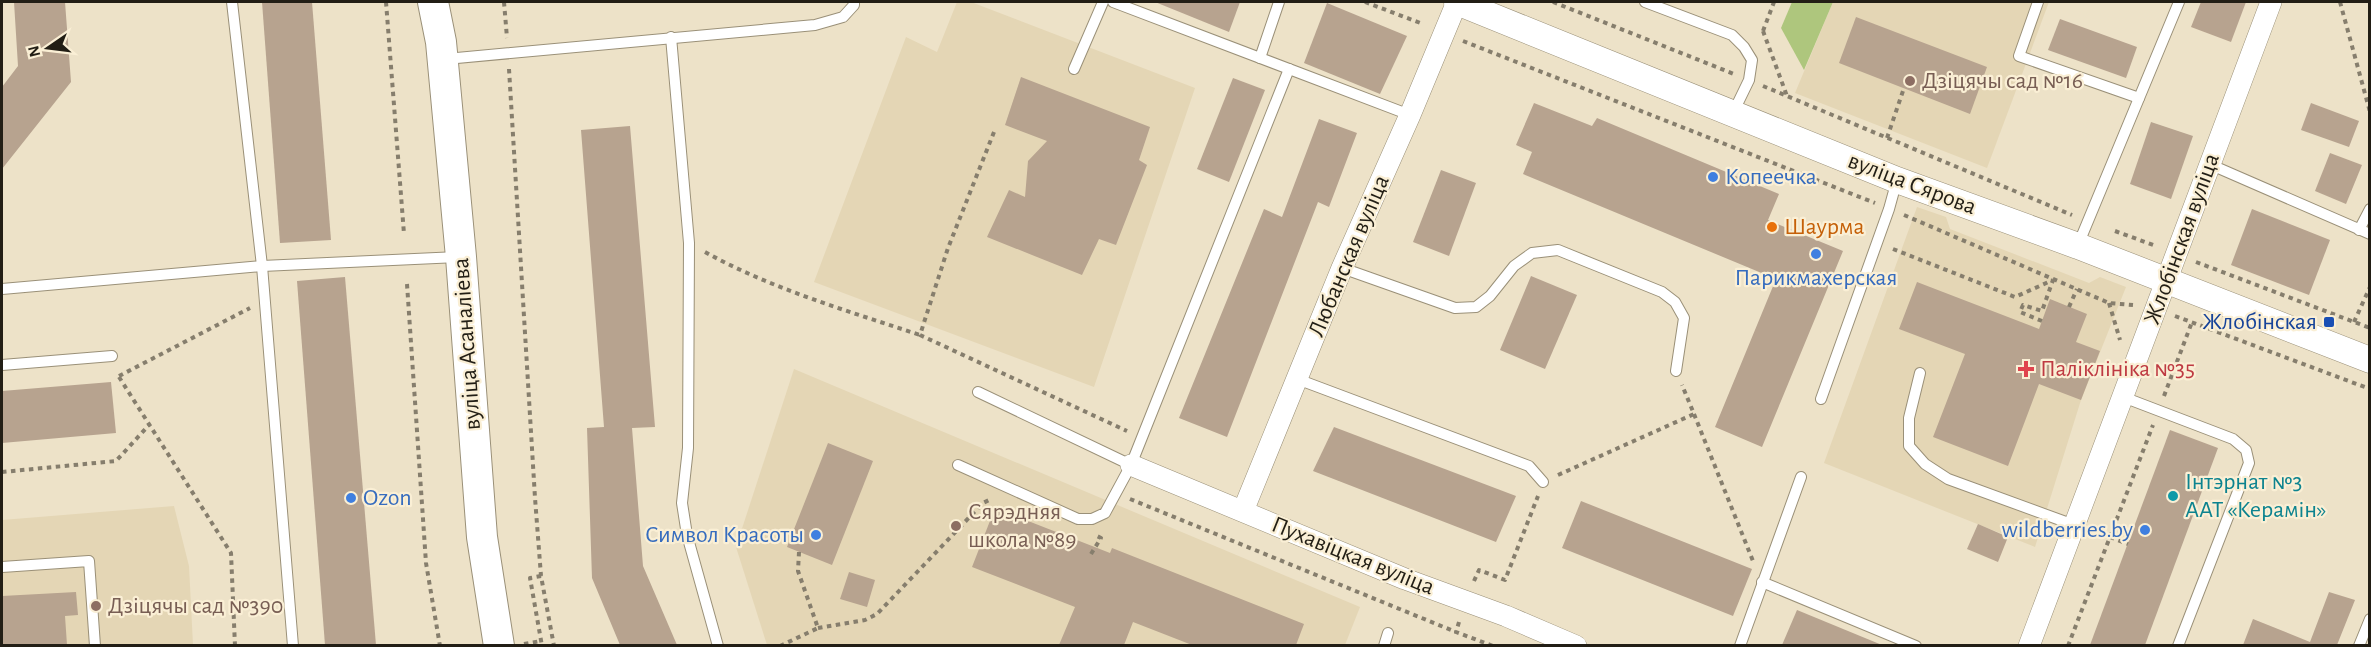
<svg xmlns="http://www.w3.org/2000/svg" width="2371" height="647" font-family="'Alegreya Sans',sans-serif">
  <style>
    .built { fill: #e4d6b5 }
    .green { fill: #aec67d }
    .building { fill: #b7a38f }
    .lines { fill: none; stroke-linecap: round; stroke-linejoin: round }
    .service-casing { stroke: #9a9078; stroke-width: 12 }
    .minor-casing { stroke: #9a9078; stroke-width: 22 }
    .tertiary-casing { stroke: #9a9078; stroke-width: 27 }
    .secondary-casing { stroke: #9a9078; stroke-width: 32 }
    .path { stroke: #867e6d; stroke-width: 4; stroke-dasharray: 4.5 4.5; stroke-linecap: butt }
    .service { stroke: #fff; stroke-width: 10 }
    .minor { stroke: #fff; stroke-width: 21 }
    .tertiary { stroke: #fff; stroke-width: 26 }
    .secondary { stroke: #fff; stroke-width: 30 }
    .education-dot { fill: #8d6e63; stroke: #faefd5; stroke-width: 2 }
    .shop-dot { fill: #3f7fe0; stroke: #faefd5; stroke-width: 2 }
    .food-dot { fill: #e8710a; stroke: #faefd5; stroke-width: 2 }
    .transit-dot { fill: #1a4fb4; stroke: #faefd5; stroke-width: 2 }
    .health-dot { fill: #e0444e; stroke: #faefd5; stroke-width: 2 }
    .culture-dot { fill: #0f9aa8; stroke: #faefd5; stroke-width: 2 }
    .labels { text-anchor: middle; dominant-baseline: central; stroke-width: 4.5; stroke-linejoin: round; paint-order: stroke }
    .education-label { font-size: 24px; fill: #785e54; stroke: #faefd5; text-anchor: start }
    .shop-label { font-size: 24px; fill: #366cbe; stroke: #faefd5; text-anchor: start }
    .street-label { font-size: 24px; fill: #221e15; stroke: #faefd5 }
    .food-label { font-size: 24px; fill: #c56008; stroke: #faefd5; text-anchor: start }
    .transit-label { font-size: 24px; fill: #164399; stroke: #faefd5; text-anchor: end }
    .health-label { font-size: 24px; fill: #be3a42; stroke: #faefd5; text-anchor: start }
    .culture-label { font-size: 24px; fill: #0d838f; stroke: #faefd5; text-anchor: start }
  </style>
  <rect width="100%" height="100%" fill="#ede2c8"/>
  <g class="built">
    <polygon points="957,2 971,2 1195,88 1094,387 814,282 906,37 937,52"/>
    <polygon points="1833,2 2049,2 1987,168 1795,93"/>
    <polygon points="1917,207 1946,217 1950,229 2089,283 2100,277 2126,287 2081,400 2035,547 1824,463"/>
    <polygon points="794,369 1360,607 1345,645 767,645 736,547"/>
    <polygon points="174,506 189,566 193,645 2,646 2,520"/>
  </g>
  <polygon class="green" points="1792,2 1833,2 1804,70 1781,28"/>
  <g class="building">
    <polygon points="14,2 65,2 71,82 2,169 2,87 18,66"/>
    <polygon points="262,2 312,2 331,240 280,243"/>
    <polygon points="1155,2 1240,2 1229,32"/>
    <polygon points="2201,2 2246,2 2231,42 2191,27"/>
    <polygon points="1327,3 1407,36 1380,94 1304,63"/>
    <polygon points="1856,17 1987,67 1970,114 1839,63"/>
    <polygon points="2060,19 2137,47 2126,78 2048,50"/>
    <polygon points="1021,77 1150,127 1139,160 1147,165 1116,245 1099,239 1082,275 987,237 1009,190 1025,197 1028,161 1047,141 1005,125"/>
    <polygon points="1233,78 1265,90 1229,182 1197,169"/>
    <polygon points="1534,103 1592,126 1597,118 1779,194 1768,220 1843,251 1762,447 1715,427 1776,279 1523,174 1532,152 1516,145"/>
    <polygon points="2311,103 2359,121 2349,147 2301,130"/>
    <polygon points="1319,119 1357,133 1329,207 1318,202 1227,437 1179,418 1264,209 1282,217"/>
    <polygon points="2151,122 2193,136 2171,199 2130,184"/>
    <polygon points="630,126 655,427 632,428 643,566 677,645 620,645 592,578 587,428 604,427 581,130"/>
    <polygon points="2330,153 2362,165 2346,204 2315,191"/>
    <polygon points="1441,170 1476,183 1449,256 1413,242"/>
    <polygon points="2252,209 2330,240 2309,295 2231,265"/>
    <polygon points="1531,276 1577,295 1545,369 1500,350"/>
    <polygon points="345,277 376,645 325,645 297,281"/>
    <polygon points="1917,282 2039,329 2050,299 2087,314 2076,342 2100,351 2081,400 2039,384 2008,466 1933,437 1965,354 1899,329"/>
    <polygon points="111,382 116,433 2,443 2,391"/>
    <polygon points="1334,427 1516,496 1496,542 1313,471"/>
    <polygon points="2170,430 2218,448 2145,645 2090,645"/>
    <polygon points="828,443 873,461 832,565 787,547"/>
    <polygon points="1581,501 1752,569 1733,616 1562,548"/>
    <polygon points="995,508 1110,553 1112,548 1304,624 1296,645 1192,645 1133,622 1124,645 1059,645 1075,607 972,567"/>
    <polygon points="1978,524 2008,537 1998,562 1967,549"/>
    <polygon points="849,572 875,580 867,607 840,599"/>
    <polygon points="76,592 78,615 65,616 67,645 2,645 2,596"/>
    <polygon points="2329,592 2355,600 2337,645 2243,645 2253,619 2310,642"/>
    <polygon points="1797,610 1882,645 1782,645"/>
  </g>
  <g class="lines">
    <defs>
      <g id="service">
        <polyline points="232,2 262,266 293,646"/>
        <polyline points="1113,2 1410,115"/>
        <polyline points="1645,2 1732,35 1744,47 1752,60 1749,80 1733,113"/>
        <polyline points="2038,2 2019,56 2139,98"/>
        <polyline points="671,37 689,243 688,448 682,503 687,535 718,646"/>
        <polyline points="1260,58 1279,2"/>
        <polyline points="446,59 815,25 843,17 854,5 854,2"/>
        <polyline points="1074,69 1103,2"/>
        <polyline points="2209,164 2370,234"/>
        <polyline points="2359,230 2370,209"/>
        <polyline points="2078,245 2179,2"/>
        <polyline points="1342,268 1455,308 1476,307 1490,296 1514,266 1532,253 1558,250 1662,292 1675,302 1684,318 1676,371"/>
        <polyline points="2,289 262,266 458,257"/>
        <polyline points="2,365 112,356"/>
        <polyline points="1920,373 1909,418 1909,446 1925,464 1948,479 2074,525"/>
        <polyline points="1297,379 1529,466 1543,482"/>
        <polyline points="978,392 1131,465"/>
        <polyline points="2123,397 2233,439 2246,450 2249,463 2178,646"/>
        <polyline points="1821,399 1889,209 1897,180"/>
        <polyline points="958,465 1078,519 1092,519 1105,513 1131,465 1289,69"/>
        <polyline points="2,567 89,561 95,646"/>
        <polyline points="1762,582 1916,646"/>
        <polyline points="1384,646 1388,633"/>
        <polyline points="1740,646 1801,477"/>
        <polyline points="2359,646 2370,619"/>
      </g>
      <g id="minor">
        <polyline points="1131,465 1405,579 1506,616 1576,646"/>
        <polyline points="1243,511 1342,268 1410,115 1457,2"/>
        <polyline points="2029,646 2271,2"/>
      </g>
      <polyline id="tertiary" points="1457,2 1897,180 2078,246 2370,360"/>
      <polyline id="secondary" points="433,2 441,42 461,257 482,537 499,646"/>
    </defs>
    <use href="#service" class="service-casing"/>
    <use href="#minor" class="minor-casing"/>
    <use href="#tertiary" class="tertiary-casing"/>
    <use href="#secondary" class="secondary-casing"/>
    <g class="path">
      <polyline points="386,2 404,234"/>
      <polyline points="504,2 507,38"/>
      <polyline points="1365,2 1423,24"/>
      <polyline points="1553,2 1734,74"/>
      <polyline points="2340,2 2370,112"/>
      <polyline points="1763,31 1787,96"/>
      <polyline points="1763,31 1774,2"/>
      <polyline points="1463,41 1875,203"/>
      <polyline points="509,69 535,498 541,576 554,646"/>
      <polyline points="1763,86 2072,215"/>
      <polyline points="994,132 948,248 920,335 1127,431"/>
      <polyline points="1887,138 1904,88"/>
      <polyline points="1904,215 2109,303 2133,305"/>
      <polyline points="2115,231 2156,246"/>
      <polyline points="1893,249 2015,297 2053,280"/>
      <path d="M705,252C772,289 848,311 920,335"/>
      <polyline points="2196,262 2370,328"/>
      <polyline points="407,284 426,563 440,646"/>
      <polyline points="2109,303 2120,340"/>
      <polyline points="2069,307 2077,289"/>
      <polyline points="2175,316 2370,389"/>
      <polyline points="2042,321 2020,312 2023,305 2042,311 2053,280"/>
      <polyline points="2354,322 2370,287"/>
      <polyline points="119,376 250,308"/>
      <polyline points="119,377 231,553 235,646"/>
      <polyline points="2164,396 2192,322"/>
      <polyline points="1694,414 1753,561"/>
      <polyline points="2,472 116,461 149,425"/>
      <polyline points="1558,475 1694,414 1682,385"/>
      <polyline points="1130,499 1456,632"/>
      <polyline points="2110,537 2128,544"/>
      <polyline points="1091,554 1101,538 1097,536"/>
      <polyline points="541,576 530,578 542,646"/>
      <polyline points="1474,581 1479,570 1505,580 1538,496"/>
      <polyline points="1459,622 1456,632 1493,646"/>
      <polyline points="818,628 865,620 877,614 983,503 991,499"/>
      <polyline points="524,644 541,641"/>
      <polyline points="780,646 818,628 798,571 799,552"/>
      <polyline points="2068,646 2153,425"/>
    </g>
    <use href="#service" class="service"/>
    <use href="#minor" class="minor"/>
    <use href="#tertiary" class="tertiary"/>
    <use href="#secondary" class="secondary"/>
  </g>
  <g class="education-dot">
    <circle cx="1910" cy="81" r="6"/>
    <circle cx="956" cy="526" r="6"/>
    <circle cx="96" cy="606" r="6"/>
  </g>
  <g class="shop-dot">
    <circle cx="1713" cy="177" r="6"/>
    <circle cx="1816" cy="254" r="6"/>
    <circle cx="351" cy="498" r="6"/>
    <circle cx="2145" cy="530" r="6"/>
    <circle cx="816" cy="535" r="6"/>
  </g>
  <circle class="food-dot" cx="1772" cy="227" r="6"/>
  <rect class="transit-dot" x="2323" y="316" width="12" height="12" rx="3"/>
  <path class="health-dot" d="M2023 360h6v6h6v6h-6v6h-6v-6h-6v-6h6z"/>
  <circle class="culture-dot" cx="2173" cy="496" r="6"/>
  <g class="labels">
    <g class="education-label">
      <text x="1922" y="81">Дзіцячы сад №16</text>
      <text x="968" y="512">Сярэдняя<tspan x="968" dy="28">школа №89</tspan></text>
      <text x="108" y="606">Дзіцячы сад №390</text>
    </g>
    <g class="shop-label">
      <text x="1725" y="177">Копеечка</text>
      <text x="1816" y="278" text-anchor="middle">Парикмахерская</text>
      <text x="363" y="498">Ozon</text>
      <text x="2133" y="530" text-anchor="end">wildberries.by</text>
      <text x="804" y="535" text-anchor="end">Символ Красоты</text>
    </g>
    <g class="street-label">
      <text transform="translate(1912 184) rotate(21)">вуліца Сярова</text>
      <text transform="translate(2182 239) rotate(-70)">Жлобінская вуліца</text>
      <text transform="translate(1349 256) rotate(-67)">Любанская вуліца</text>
      <text transform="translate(467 344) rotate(-94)">вуліца Асаналіева</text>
      <text transform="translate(1353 556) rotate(22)">Пухавіцкая вуліца</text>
    </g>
    <g class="food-label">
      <text x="1784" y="227">Шаурма</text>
    </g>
    <g class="transit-label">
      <text x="2317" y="322">Жлобінская</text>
    </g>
    <g class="health-label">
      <text x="2040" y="369">Паліклініка №35</text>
    </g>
    <g class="culture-label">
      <text x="2185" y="482">Інтэрнат №3<tspan x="2185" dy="28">ААТ «Керамін»</tspan></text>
    </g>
  </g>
  <rect width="2371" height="647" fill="none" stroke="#221e15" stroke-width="6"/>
  <g transform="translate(48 48) rotate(256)" stroke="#faefd5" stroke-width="4.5" paint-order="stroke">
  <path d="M0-4.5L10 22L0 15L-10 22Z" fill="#221e15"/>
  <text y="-9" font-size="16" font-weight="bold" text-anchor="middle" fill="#221e15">N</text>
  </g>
</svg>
